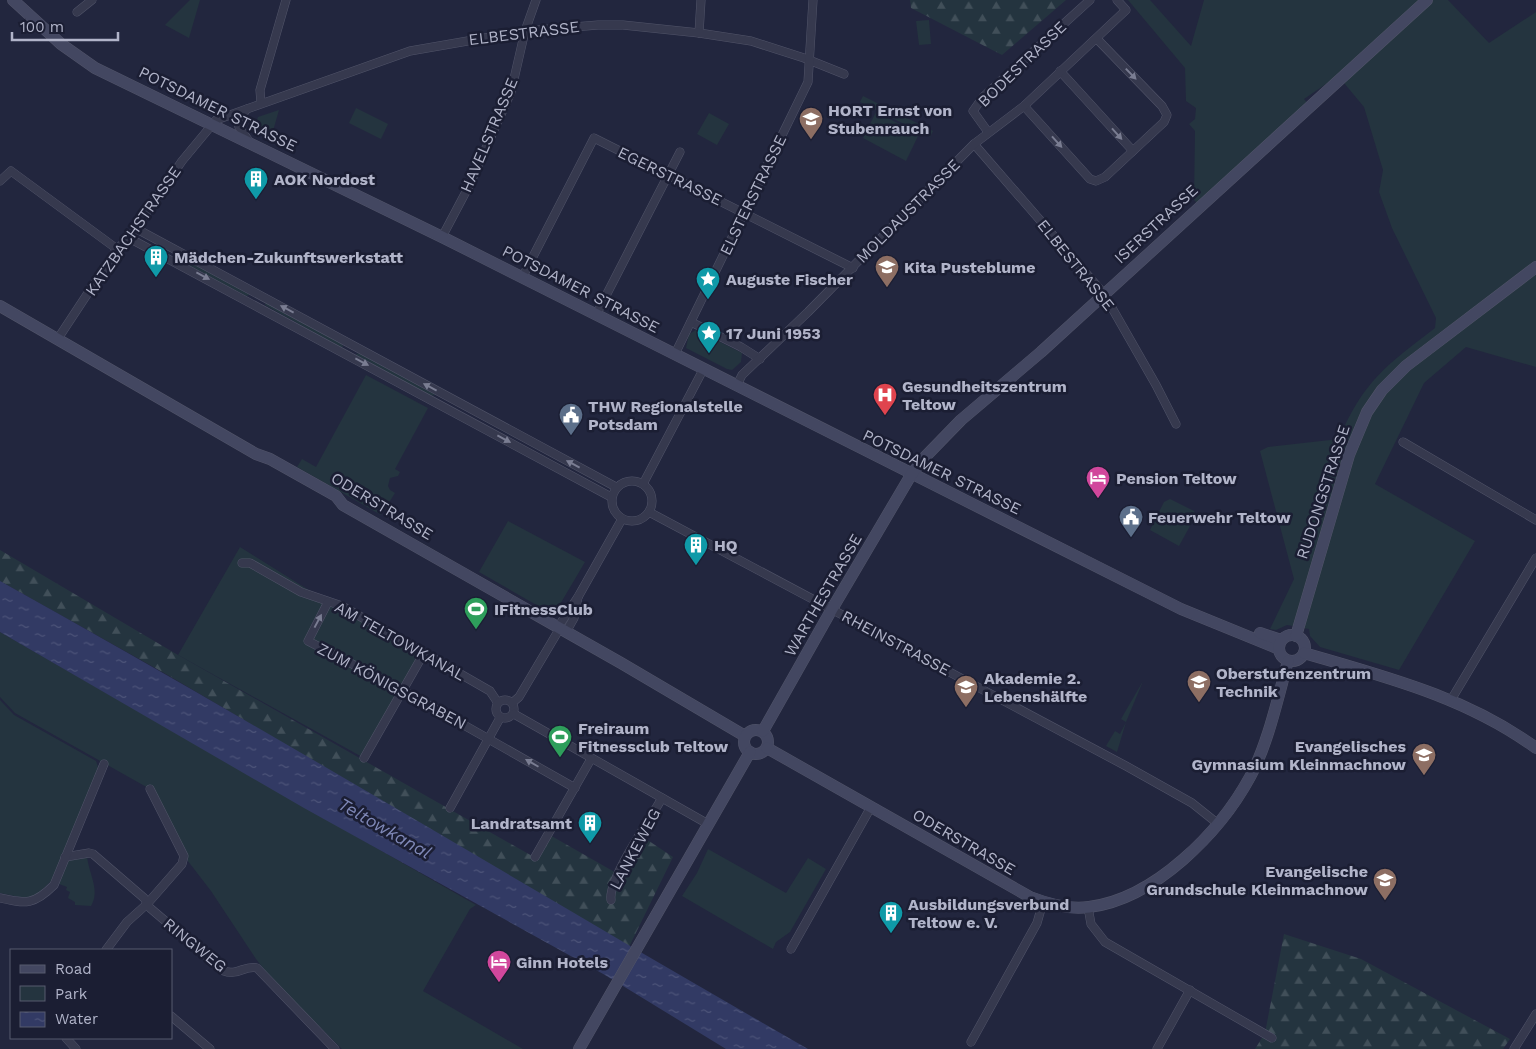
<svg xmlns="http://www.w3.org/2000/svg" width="1536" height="1049" font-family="'Work Sans',sans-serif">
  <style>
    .green { fill: #24343f }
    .forest { fill: url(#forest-firs) }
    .water { fill: url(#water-ripples) }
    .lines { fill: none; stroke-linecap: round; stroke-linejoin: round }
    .street-casing { stroke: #515469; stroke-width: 9 }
    .secondary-casing { stroke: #515469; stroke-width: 12 }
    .street { stroke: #36394e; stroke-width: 8 }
    .secondary { stroke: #434761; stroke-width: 11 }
    .oneway { fill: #7a7d92 }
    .labels { text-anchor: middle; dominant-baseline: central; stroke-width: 5; stroke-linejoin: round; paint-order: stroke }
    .street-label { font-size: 16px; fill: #b1b4c9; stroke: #1b1e33 }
    .poi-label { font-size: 16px; font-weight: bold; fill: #b1b4c9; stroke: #1b1e33; text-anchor: start }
    .water-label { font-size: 18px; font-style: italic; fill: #7f88b7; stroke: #1b1e33 }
  </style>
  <defs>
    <pattern id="forest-firs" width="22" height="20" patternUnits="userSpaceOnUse" patternTransform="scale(1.25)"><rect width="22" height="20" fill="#24343f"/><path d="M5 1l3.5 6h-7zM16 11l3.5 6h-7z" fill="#414f59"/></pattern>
    <pattern id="water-ripples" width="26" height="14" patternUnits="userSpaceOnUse" patternTransform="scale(1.25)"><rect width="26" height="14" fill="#323a64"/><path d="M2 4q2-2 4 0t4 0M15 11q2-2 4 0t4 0" fill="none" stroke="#4d5479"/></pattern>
  </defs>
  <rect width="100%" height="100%" fill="#22263e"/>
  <g class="green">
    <polygon points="190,0 200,0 189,38 165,25"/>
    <path d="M1128,0H1150L1191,46L1204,0H1448L1489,43L1536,12V367L1466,347L1424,383L1375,484L1475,541L1399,670L1320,647L1310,636L1309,629L1287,625L1276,630L1270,629L1294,579L1260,451L1268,447L1339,439C1363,381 1387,365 1435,328L1436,318L1392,228L1379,192L1383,170L1364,107L1344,83L1351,67L1304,99L1309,105L1199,205L1194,200L1195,131L1189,124L1195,119L1196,108L1186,101L1185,68Z"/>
    <polygon points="929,20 931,44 919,45 916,21"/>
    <polygon points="863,96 933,131 930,137 860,102"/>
    <polygon points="356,108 388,124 381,139 349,123"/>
    <polygon points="279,110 271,138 254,129 258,117"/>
    <polygon points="876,112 919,134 906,161 863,138"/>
    <polygon points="709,113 729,124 717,145 697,134"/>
    <polygon points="178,254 248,292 249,295 246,296 176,259"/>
    <polygon points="266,302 342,344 343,347 340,347 265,305"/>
    <polygon points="696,330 742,353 741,362 732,370 727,369 686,348 689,334"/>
    <polygon points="360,353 435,393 435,395 430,396 357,356 356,354"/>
    <polygon points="366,375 428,408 395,469 400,472 398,476 390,478 388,486 390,490 395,493 381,515 297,467 302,459 316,467"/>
    <polygon points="1170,499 1194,511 1196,515 1179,546 1150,530 1164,502"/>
    <polygon points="508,521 585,562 559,606 547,611 479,572"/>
    <polygon points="240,547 328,602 424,653 364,758 178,655"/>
    <polygon points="0,632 476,905 470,909 423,991 523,1049 342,1049 295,1002 284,995 256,959 211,891 184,856 150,789 15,713 0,697"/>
    <polygon points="1143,681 1126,722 1117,752 1106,746 1115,731 1120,734 1126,722 1121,719"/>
    <polygon points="0,700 14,715 96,761 99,770 54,878 39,893 28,899 0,893"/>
    <polygon points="708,849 786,893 808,858 826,869 790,932 776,942 773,949 682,896 697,873"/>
    <path d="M87,855C88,873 101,890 91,906L75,905V902L68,898L70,892L66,890L67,887L59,884L68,859Z"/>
  </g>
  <g class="forest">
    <polygon points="910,0 1066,0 1002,55 911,8"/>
    <polygon points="0,550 178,655 534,857 548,834 618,874 640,835 673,857 629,947 166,674 0,581"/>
    <polygon points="1284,934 1361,959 1510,1039 1503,1049 1255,1049 1265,1033"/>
  </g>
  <path class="water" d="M0,581C272,732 538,894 808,1049H726L605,975L304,808L0,632Z"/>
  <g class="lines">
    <defs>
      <g id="street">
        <polyline points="77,12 92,0"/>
        <polyline points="699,33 701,0"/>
        <polyline points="1060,71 1133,151"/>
        <polyline points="261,103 260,90 286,0"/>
        <polyline points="1024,106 1090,179 1096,181 1105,177 1164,122 1167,115 1162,106 1097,39"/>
        <polyline points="247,109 238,120 239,127 249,141"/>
        <polyline points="988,132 973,111 983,97 1090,0"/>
        <polyline points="974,144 1104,294 1156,385 1176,424"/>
        <polyline points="0,181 11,171 117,249"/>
        <polyline points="135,228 616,487"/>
        <polyline points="442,237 469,186 511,92 525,31 536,0"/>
        <polyline points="129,238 611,497"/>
        <polyline points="522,278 594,138 853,268"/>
        <polyline points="596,315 680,152"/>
        <polyline points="691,322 741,347 760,359"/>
        <polyline points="57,340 117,249 129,238 182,161 216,120 410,51 525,31 598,25 623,25 699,33 751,41 804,58 844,74"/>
        <polyline points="675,354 808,82 813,0"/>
        <polyline points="737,385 742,375 808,312 974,144 1024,106 1126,10 1117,0"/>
        <polyline points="1403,442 1536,520"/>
        <circle cx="632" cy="501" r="20"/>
        <polyline points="643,484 704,368"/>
        <polyline points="649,512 1126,766 1192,803 1217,823"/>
        <polyline points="242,563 250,563 301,592 342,606 490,691 498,703"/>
        <polyline points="328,602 308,641 402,690 575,788"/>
        <polyline points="558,627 578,597 622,519"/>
        <polyline points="566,632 574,618 578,597"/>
        <circle cx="505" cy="709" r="9"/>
        <polyline points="1451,700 1536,558"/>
        <polyline points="512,703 519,697 560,628"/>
        <polyline points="514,714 708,824"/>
        <polyline points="364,758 424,653"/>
        <polyline points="450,808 500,718"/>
        <path d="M65,857L89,853L93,854L144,898L150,908L224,971C237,976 245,965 257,968L335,1049"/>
        <polyline points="535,857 591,759"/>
        <path d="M0,898C26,904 34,905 54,885L104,764"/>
        <path d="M611,900C608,878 650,820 662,798"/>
        <polyline points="1088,907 1091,924 1105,942 1272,1038"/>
        <polyline points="791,949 871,807"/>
        <polyline points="106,950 127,922 147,904 182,864 184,856 150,789"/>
        <polyline points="171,1016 210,1049"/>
        <polyline points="66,1038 76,1049"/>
        <polyline points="971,1042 1037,923 1043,902"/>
        <polyline points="1157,1049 1190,990"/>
        <polyline points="1514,1049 1536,1014"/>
      </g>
      <g id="secondary">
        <polyline points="13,0 61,44 95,68 442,237 1181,609 1279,649"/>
        <polyline points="0,306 256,454 270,459 336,496 343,505 621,663 745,736"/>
        <polyline points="1260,633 1281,640"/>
        <circle cx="1292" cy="648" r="13"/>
        <polyline points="1296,636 1349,455 1367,412 1382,390 1406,366 1536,267"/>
        <path d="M1304,653C1386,677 1466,697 1536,748"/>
        <circle cx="756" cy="742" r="12"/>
        <polyline points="763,731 832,609 911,475 925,457 961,420 1041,352 1427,0"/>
        <path d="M767,748L1030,897C1048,904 1069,910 1089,907C1155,899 1220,832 1250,777C1268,744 1278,697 1288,661"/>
        <polyline points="579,1049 750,752"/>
      </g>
    </defs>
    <use href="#street" class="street-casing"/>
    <use href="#secondary" class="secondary-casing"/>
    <use href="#street" class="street"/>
    <use href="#secondary" class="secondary"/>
  </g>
  <defs><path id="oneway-solid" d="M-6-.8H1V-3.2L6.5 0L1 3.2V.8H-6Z" transform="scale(1.25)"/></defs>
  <g class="oneway">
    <use href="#oneway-solid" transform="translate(1131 74) rotate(46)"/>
    <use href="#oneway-solid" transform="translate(1117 134) rotate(48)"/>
    <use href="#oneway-solid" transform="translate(1057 142) rotate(48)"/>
    <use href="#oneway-solid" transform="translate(203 276) rotate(28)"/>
    <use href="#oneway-solid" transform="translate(287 309) rotate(-152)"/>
    <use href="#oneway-solid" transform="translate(362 362) rotate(28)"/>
    <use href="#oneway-solid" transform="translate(430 387) rotate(-152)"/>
    <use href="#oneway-solid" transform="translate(504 439) rotate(28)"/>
    <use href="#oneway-solid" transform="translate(573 464) rotate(-152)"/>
    <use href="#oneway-solid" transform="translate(318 621) rotate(-62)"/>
    <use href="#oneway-solid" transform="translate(532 763) rotate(-150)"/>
  </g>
  <defs>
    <symbol id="school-pin" viewBox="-11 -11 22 30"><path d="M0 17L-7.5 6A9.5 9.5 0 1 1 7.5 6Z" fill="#8d6e63" stroke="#1b1e33"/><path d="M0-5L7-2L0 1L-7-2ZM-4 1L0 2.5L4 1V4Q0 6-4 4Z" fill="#fff"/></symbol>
    <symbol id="building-pin" viewBox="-11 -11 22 30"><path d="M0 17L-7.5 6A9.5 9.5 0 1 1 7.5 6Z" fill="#0f9aa8" stroke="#1b1e33"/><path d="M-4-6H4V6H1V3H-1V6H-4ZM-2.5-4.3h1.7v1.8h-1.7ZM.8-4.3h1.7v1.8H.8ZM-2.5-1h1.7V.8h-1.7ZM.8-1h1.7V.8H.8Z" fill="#fff"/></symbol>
    <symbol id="sight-pin" viewBox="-11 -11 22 30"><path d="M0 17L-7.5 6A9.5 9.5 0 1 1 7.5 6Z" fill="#0f9aa8" stroke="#1b1e33"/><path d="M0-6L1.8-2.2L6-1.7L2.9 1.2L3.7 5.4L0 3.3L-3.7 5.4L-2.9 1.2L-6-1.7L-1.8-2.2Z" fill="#fff"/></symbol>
    <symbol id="hospital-pin" viewBox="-11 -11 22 30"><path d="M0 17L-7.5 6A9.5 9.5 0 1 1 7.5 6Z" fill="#e0444e" stroke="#1b1e33"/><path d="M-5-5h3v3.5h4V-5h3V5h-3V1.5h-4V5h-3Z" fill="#fff"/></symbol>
    <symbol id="civic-pin" viewBox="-11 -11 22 30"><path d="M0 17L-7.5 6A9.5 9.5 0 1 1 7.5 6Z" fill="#5c6f8a" stroke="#1b1e33"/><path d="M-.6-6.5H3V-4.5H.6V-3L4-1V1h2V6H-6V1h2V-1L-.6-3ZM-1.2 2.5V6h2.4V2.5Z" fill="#fff"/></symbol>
    <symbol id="hotel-pin" viewBox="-11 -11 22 30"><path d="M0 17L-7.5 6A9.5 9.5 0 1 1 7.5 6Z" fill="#d1479c" stroke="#1b1e33"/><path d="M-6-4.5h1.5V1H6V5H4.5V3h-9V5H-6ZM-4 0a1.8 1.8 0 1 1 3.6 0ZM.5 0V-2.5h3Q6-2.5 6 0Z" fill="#fff"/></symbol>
    <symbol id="stadium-pin" viewBox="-11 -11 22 30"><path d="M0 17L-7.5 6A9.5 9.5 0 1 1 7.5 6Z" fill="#2e9e5b" stroke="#1b1e33"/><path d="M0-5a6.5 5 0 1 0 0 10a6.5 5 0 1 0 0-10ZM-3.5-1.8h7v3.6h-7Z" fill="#fff"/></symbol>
    <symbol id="university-pin" viewBox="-11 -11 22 30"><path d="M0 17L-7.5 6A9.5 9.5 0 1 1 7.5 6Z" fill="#8d6e63" stroke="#1b1e33"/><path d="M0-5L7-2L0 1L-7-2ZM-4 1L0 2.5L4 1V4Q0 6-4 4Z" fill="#fff"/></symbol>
  </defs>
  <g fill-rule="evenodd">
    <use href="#school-pin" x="797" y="105" width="28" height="38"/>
    <use href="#building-pin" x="242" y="165" width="28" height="38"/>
    <use href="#building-pin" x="142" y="243" width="28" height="38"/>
    <use href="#school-pin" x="873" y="253" width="28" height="38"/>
    <use href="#sight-pin" x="694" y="265" width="28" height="38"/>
    <use href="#sight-pin" x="695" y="319" width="28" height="38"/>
    <use href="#hospital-pin" x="871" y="381" width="28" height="38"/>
    <use href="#civic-pin" x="557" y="401" width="28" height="38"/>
    <use href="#hotel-pin" x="1084" y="464" width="28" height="38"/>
    <use href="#civic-pin" x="1117" y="503" width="28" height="38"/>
    <use href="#building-pin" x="682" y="531" width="28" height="38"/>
    <use href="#stadium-pin" x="462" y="595" width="28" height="38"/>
    <use href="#school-pin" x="1185" y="668" width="28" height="38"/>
    <use href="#university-pin" x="952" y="673" width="28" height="38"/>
    <use href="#stadium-pin" x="546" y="723" width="28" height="38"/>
    <use href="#school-pin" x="1410" y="741" width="28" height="38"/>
    <use href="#building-pin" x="576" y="809" width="28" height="38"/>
    <use href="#school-pin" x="1371" y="866" width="28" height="38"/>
    <use href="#building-pin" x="877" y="899" width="28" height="38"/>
    <use href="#hotel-pin" x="485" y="948" width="28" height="38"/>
  </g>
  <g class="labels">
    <g class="street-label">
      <text transform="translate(524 33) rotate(-7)">ELBESTRASSE</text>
      <text transform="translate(1022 64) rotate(-44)">BODESTRASSE</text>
      <text transform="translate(218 109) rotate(26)">POTSDAMER STRASSE</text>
      <text transform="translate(489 135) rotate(-67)">HAVELSTRASSE</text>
      <text transform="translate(670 176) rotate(26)">EGERSTRASSE</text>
      <text transform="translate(753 195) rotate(-64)">ELSTERSTRASSE</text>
      <text transform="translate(908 211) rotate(-45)">MOLDAUSTRASSE</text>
      <text transform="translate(1156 224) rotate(-43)">ISERSTRASSE</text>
      <text transform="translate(133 231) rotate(-55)">KATZBACHSTRASSE</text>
      <text transform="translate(1076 265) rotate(51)">ELBESTRASSE</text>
      <text transform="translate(581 289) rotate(27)">POTSDAMER STRASSE</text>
      <text transform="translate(942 472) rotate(26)">POTSDAMER STRASSE</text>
      <text transform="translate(1323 492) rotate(-72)">RUDONGSTRASSE</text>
      <text transform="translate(382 506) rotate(31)">ODERSTRASSE</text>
      <text transform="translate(823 595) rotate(-60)">WARTHESTRASSE</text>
      <text transform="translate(400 641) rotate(29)">AM TELTOWKANAL</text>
      <text transform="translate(896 643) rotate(28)">RHEINSTRASSE</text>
      <text transform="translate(392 686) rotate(28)">ZUM KÖNIGSGRABEN</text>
      <text transform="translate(964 842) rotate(30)">ODERSTRASSE</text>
      <text transform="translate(635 849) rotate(-62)">LANKEWEG</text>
      <text transform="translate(195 945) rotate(39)">RINGWEG</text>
    </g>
    <g class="poi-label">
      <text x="828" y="110">HORT Ernst von<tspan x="828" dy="18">Stubenrauch</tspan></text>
      <text x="274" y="179">AOK Nordost</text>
      <text x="174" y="257">Mädchen-Zukunftswerkstatt</text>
      <text x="904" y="267">Kita Pusteblume</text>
      <text x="726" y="279">Auguste Fischer</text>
      <text x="726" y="333">17 Juni 1953</text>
      <text x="902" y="386">Gesundheitszentrum<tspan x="902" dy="18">Teltow</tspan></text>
      <text x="588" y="406">THW Regionalstelle<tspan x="588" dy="18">Potsdam</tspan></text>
      <text x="1116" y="478">Pension Teltow</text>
      <text x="1148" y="517">Feuerwehr Teltow</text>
      <text x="714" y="545">HQ</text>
      <text x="494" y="609">IFitnessClub</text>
      <text x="1216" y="673">Oberstufenzentrum<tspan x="1216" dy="18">Technik</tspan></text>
      <text x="984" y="678">Akademie 2.<tspan x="984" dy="18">Lebenshälfte</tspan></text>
      <text x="578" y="728">Freiraum<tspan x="578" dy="18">Fitnessclub Teltow</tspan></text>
      <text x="1406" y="746" text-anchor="end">Evangelisches<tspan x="1406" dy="18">Gymnasium Kleinmachnow</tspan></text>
      <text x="572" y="823" text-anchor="end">Landratsamt</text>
      <text x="1368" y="871" text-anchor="end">Evangelische<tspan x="1368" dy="18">Grundschule Kleinmachnow</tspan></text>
      <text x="908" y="904">Ausbildungsverbund<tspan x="908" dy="18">Teltow e. V.</tspan></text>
      <text x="516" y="962">Ginn Hotels</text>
    </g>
    <g class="water-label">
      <text transform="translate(385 828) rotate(30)">Teltowkanal</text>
    </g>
  </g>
  <rect x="10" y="949" width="162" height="90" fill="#1b1e33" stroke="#575a6f"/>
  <rect x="20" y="965" width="25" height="8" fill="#434761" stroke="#575a6f"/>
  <text x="55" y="974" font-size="15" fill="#b1b4c9">Road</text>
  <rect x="20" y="986" width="25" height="15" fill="#24343f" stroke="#575a6f"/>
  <text x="55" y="999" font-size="15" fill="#b1b4c9">Park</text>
  <rect x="20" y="1012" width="25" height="15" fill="url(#water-ripples)" stroke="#575a6f"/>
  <text x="55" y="1024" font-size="15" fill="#b1b4c9">Water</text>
  <path d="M12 32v8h106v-8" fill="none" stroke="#b1b4c9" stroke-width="2.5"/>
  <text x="20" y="32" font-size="15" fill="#b1b4c9" stroke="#1b1e33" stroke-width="4" paint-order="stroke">100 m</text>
</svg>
